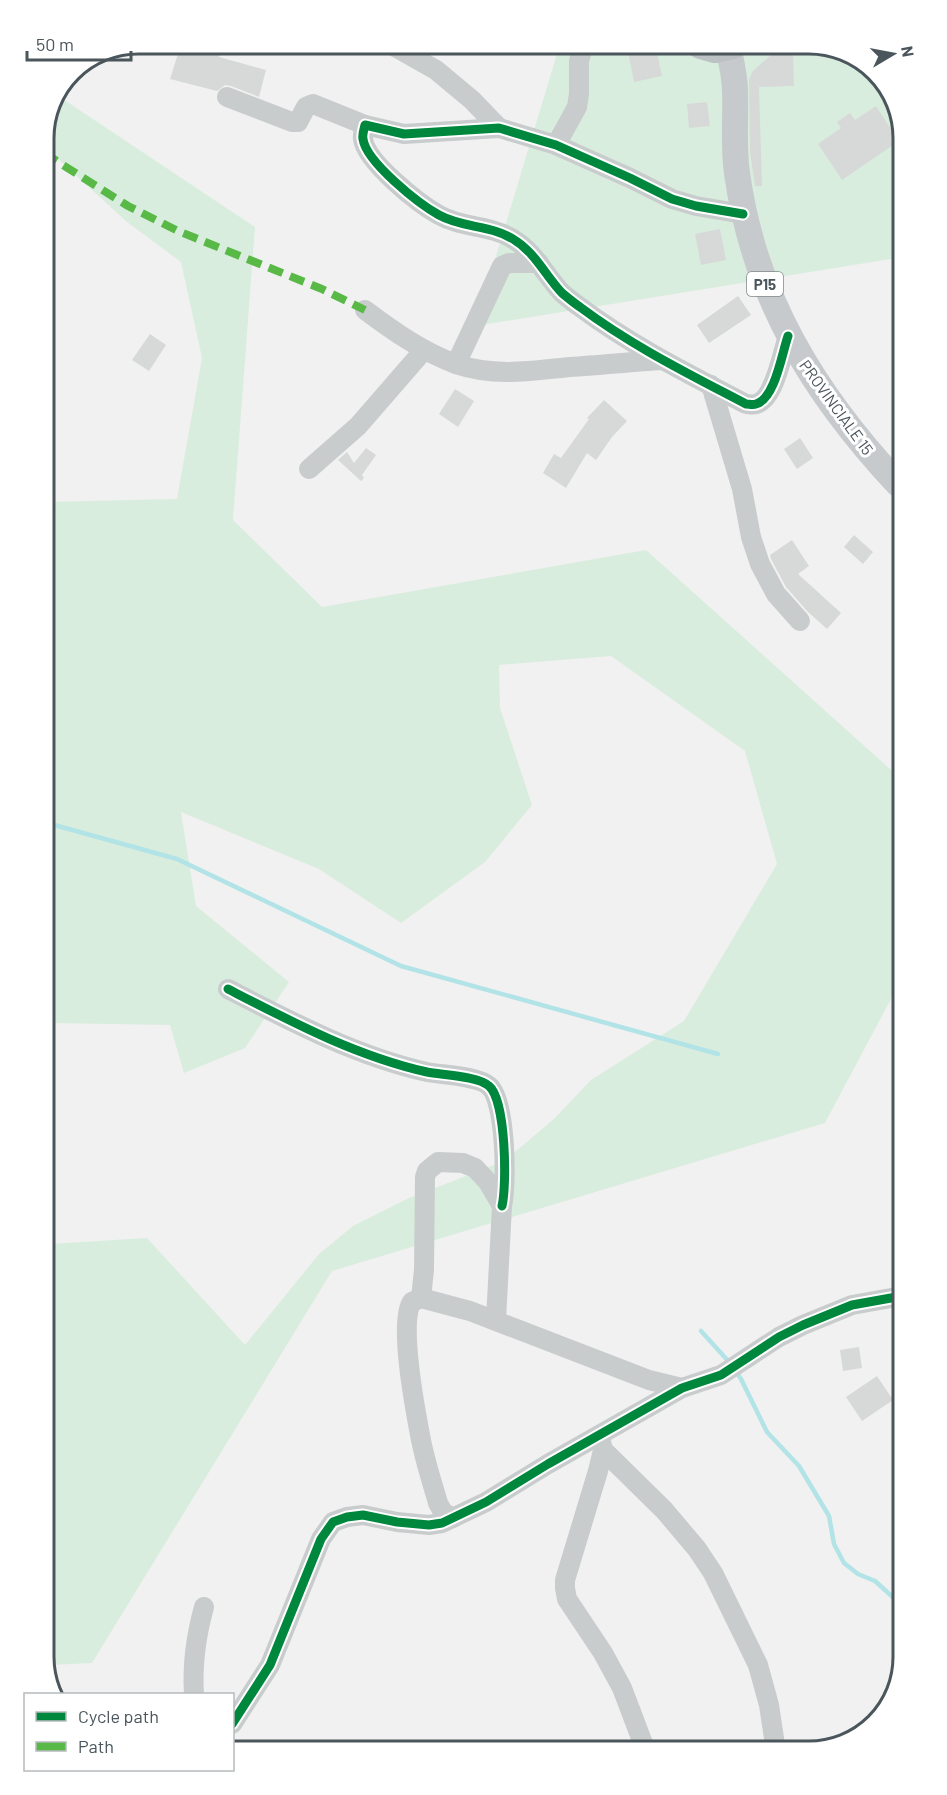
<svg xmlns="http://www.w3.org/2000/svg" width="947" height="1795" font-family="Barlow,sans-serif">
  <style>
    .green { fill: #d9edde }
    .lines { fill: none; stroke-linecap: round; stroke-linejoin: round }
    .stream { stroke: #b2e3e6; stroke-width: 4.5 }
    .building { fill: #d7d9d9 }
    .minor { stroke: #c9cccd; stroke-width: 20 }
    .major { stroke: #c7cacc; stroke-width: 26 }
    .highway { stroke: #bcc1c4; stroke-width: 30 }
    .quiet { stroke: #58b947; stroke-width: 8; stroke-dasharray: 15 8; stroke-linecap: butt }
    .cycleway-casing { stroke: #fff; stroke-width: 13 }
    .cycleway { stroke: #00873e; stroke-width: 9 }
    .labels { text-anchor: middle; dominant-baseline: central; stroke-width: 6; stroke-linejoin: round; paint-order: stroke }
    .shield { fill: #fff; stroke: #80898c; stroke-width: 1.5 }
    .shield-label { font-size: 15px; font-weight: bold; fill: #4a565b }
    .street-label { font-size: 16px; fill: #4a565b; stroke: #fff }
    .rim { fill: none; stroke: #4a565b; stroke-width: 3 }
  </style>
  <rect width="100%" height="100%" fill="#f1f1f1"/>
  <g class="green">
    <polygon points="560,44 816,44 866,63 896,101 897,258 475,326"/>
    <polygon points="60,97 255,227 233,520 322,607 646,550 899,777 900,982 825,1123 332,1271 92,1663 51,1665 49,1244 147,1238 245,1345 319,1254 353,1226 407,1199 504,1161 554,1119 591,1080 684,1021 777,864 745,751 611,656 499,665 500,708 532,805 485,862 401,923 319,869 181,812 196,906 289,982 245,1048 184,1073 170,1025 48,1023 45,502 177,499 202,358 181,262 127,222 44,146 44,132"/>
  </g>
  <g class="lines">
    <g class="stream">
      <polyline points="47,823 177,859 401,966 718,1054"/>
      <polyline points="701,1331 730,1363"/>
      <polyline points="735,1370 741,1379 767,1432 799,1466 829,1516 834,1544 844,1563 858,1574 875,1581 896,1600 903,1603"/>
    </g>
  </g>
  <g class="building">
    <polygon points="181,44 224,44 219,57 266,70 259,97 231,86 225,85 217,91 170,79"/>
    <polygon points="645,44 655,44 662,76 634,82 627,47"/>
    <polygon points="773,53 793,53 794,86 759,87 762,186 755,186 750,152 749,79 753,71"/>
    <polygon points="707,102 710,126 689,128 687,104"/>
    <polygon points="876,106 896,137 896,143 842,180 818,144 841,128 837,122 850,113 855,120"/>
    <polygon points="720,229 726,260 701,265 695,234"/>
    <polygon points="738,296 751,315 709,343 697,325"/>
    <polygon points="150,334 166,345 149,371 132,360"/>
    <polygon points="455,389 474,401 458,427 439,414"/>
    <polygon points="604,400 627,421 612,437 596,460 587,453 566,488 543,473 554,454 561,458 589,419 587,418"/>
    <polygon points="800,438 813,458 797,469 784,449"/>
    <polygon points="366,448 376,455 362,475 364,478 361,481 338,460 347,452 354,463"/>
    <polygon points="854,535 873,552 863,564 844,547"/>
    <polygon points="792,540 809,566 798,574 841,613 827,629 808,612 786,587 771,559 770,555"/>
    <polygon points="859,1347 862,1368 843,1371 840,1350"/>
    <polygon points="877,1376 893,1400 862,1421 846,1397"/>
  </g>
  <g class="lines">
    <g class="minor">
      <polyline points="390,44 436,70 472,100 499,128"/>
      <polyline points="227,97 292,122 298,122 306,107 313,104 365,125"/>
      <polyline points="556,145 577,107 579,94 579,61 584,44"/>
      <path d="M743,214L696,206L672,199L630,178L556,145L499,128L404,134L365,125C364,130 362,134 363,139C366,162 419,204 439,215C462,228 491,225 513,239C535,252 545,275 562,293C568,298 574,303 580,307C632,346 689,374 746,404C749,404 753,405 756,404C775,399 782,353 788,336"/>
      <path d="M365,310C393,331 423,352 456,364C494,377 531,371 570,367C601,365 631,362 662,360"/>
      <polyline points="456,364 502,266 509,263 539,263"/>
      <polyline points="711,385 742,489 751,537 760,564 776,594 800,621"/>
      <polyline points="309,469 358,426 424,350"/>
      <path d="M228,989C292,1022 356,1056 427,1072C443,1075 478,1076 489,1086C506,1100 507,1185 502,1206"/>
      <polyline points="421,1298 424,1270 425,1177 427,1171 438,1162 463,1163 475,1168 488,1182 502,1206 496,1320"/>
      <polyline points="601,1442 603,1450 598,1471 565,1580 565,1588 567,1599 603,1653 622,1688 644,1746"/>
      <polyline points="603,1450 664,1510 697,1549 713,1573 758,1665 769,1705 775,1745"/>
      <path d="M453,1518L443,1512L438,1503C432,1482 425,1461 421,1440C416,1414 398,1321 412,1302L421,1298L470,1311L649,1380L682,1388"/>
      <path d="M194,1694C192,1664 196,1636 204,1607"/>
      <polyline points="232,1724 270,1665 321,1539 333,1522 347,1517 363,1515 397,1522 429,1525 442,1523 486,1502 548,1464 682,1388 721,1375 779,1337 803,1325 852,1305 902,1296"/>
    </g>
    <path class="major" d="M728,46C731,61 735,76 735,91C736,118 733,147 737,173C754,297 814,394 898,484"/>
    <polyline class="highway" points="701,44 715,48 733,44"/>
    <polyline class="quiet" points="44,153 128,206 178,231 322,289 365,310"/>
    <defs>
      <g id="cycleway">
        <path d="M743,214L696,206L672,199L630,178L556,145L499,128L404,134L365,125C364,130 362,134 363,139C366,162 419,204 439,215C462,228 491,225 513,239C535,252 545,275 562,293C568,298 574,303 580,307C632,346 689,374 746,404C749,404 753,405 756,404C775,399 782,353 788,336"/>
        <path d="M228,989C292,1022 356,1056 427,1072C443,1075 478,1076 489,1086C506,1100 507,1185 502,1206"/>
        <polyline points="232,1724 270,1665 321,1539 333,1522 347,1517 363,1515 397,1522 429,1525 442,1523 486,1502 548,1464 682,1388 721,1375 779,1337 803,1325 852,1305 902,1296"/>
      </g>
    </defs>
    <use href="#cycleway" class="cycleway-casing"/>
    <use href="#cycleway" class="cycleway"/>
  </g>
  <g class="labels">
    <rect class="shield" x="747" y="272" width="36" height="24" rx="4.5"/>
    <g class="shield-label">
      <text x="765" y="284">P15</text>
    </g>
    <g class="street-label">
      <text transform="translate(837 407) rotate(54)">PROVINCIALE 15</text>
    </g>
  </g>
  <path d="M0 0H947V1795H0ZM138 54H809A84 84 0 0 1 893 138V1657A84 84 0 0 1 809 1741H138A84 84 0 0 1 54 1657V138A84 84 0 0 1 138 54Z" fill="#fff" fill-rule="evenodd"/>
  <path class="rim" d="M138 54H809A84 84 0 0 1 893 138V1657A84 84 0 0 1 809 1741H138A84 84 0 0 1 54 1657V138A84 84 0 0 1 138 54Z"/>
  <rect x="24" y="1693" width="210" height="78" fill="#ffffff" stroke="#b7bbbd" stroke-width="1.5"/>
  <rect x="36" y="1712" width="30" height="9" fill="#00873e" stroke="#b7bbbd" stroke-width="1.5"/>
  <text x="78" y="1723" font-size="18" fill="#4a565b">Cycle path</text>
  <rect x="36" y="1742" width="30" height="9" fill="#58b947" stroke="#b7bbbd" stroke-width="1.5"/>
  <text x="78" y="1753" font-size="18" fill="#4a565b">Path</text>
  <g transform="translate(893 54) rotate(80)" stroke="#ffffff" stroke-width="4.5" paint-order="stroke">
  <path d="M0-4.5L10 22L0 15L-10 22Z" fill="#4a565b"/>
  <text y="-9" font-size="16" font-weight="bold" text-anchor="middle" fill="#4a565b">N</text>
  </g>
  <path d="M27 51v9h104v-9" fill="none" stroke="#4a565b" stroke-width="3"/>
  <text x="36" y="51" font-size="18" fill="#4a565b" stroke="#ffffff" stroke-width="4.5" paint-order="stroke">50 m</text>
</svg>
